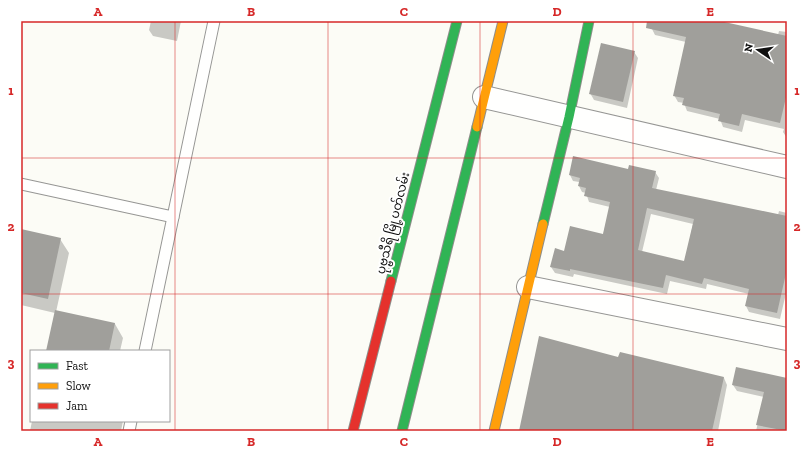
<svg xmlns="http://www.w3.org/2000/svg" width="808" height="452" font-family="'Zilla Slab','Noto Sans Myanmar',serif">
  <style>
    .shadow { fill: #0003; fill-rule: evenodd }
    .building { fill: #a09f9b; fill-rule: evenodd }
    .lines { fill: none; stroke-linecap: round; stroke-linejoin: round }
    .lane-casing { stroke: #969694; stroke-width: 13 }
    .street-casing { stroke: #969694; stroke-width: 24 }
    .fast-casing { stroke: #8d8d8a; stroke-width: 11 }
    .slow-casing { stroke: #8d8d8a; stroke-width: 11 }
    .jam-casing { stroke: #8d8d8a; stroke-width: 11 }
    .lane { stroke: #fffffe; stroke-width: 11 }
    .street { stroke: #fffffe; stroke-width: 22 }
    .fast { stroke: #30b455; stroke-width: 9 }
    .slow { stroke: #ff9f0a; stroke-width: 9 }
    .jam { stroke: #e5322d; stroke-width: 9 }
    .grid { fill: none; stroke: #d62828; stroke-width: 1; stroke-opacity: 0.55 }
    .labels { text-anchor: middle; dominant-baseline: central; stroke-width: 4; stroke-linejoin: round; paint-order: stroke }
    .street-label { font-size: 12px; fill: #101010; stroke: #fff }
    .neatline { fill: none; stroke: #d62828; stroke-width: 1.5 }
    .grid-label { font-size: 13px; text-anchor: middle; font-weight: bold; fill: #d62828 }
  </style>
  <rect width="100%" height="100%" fill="#fcfcf6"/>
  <g class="shadow">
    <polygon points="151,21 181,21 177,41 153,36 149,30"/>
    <polygon points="653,21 715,21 778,35 779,31 787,32 787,138 783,132 784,129 745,120 742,132 723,127 720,119 687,111 684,103 678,102 674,95 686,42 655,35 652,29"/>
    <polygon points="634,52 638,58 627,108 594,100 590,93"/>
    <path d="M629,170L655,172L659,178L656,190L778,215L779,211L787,213V289L780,319L749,312L746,306L749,294L707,284L706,289L670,281L667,294L574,274L573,277L555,273L551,267L565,252L603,235L610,207L589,202L586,193L582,192L579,186V182L573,181L570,175ZM651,214L693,224L685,262L642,252Z"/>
    <polygon points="21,230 60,239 69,253 56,312 115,324 123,338 120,351 47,351 55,313 21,305"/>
    <polygon points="619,358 724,378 727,385 718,431 520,431"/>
    <polygon points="787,379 787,431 756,431 764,397 737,391 733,385"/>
    <polygon points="32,421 123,421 121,431 30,431"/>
  </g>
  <g class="building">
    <polygon points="647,21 720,21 787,36 787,93 780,123 742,114 739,126 718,121 720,114 682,105 684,98 673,96 686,37 646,28"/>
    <polygon points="601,43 635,51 623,102 589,94"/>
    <path d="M573,156L628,169L629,165L656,171L652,188L787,216V269L777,313L745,306L749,289L704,278L702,284L666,275L663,288L570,269V271L550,267L555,248L564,251L570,226L603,234L610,202L584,196L586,188L578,186L580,178L569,175ZM647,208L694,219L684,261L638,250Z"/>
    <polygon points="21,229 61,238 48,299 21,293"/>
    <polygon points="55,310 115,323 109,351 46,351"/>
    <polygon points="539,336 618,357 620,352 724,377 712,431 519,431"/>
    <polygon points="736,367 787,378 787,431 756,425 764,392 732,385"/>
  </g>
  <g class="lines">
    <defs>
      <g id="lane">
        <polyline points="21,184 173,217"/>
        <polyline points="145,351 214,21"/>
        <polyline points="129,431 131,421"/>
      </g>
      <g id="street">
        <polyline points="484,97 787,167"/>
        <polyline points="528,287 787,339"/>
      </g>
      <g id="fast">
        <polyline points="543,224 569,117 589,21"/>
        <polyline points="391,281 457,21"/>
        <polyline points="402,431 477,127"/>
      </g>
      <g id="slow">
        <polyline points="477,127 503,21"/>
        <polyline points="494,431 543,224"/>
      </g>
      <polyline id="jam" points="353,431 391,281"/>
    </defs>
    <use href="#lane" class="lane-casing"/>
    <use href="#street" class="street-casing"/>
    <use href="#fast" class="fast-casing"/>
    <use href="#slow" class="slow-casing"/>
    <use href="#jam" class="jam-casing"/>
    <use href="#lane" class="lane"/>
    <use href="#street" class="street"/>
    <use href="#fast" class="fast"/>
    <use href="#slow" class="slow"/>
    <use href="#jam" class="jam"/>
  </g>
  <path class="grid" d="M175,21V431M328,21V431M480,21V431M633,21V431M21,158H787M21,294H787"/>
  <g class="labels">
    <g class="street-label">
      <text transform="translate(393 223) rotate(-76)">ပုဗ္ဗသီရိ မြို့ပတ်လမ်း</text>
    </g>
  </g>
  <rect width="808" height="452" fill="none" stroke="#ffffff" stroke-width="44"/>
  <rect x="30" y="350" width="140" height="72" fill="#ffffff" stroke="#9f9f9f"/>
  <rect x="38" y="363" width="20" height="6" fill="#30b455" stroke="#9f9f9f"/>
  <text x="66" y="370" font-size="12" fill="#101010">Fast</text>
  <rect x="38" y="383" width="20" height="6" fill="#ff9f0a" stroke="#9f9f9f"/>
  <text x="66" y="390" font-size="12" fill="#101010">Slow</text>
  <rect x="38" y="403" width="20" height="6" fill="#e5322d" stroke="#9f9f9f"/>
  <text x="66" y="410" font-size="12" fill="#101010">Jam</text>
  <g transform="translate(758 50) rotate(283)" stroke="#ffffff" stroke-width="3" paint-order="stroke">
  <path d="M0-3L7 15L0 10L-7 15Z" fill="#101010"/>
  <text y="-6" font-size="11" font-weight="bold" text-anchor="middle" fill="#101010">N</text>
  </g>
  <rect x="22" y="22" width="764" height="408" class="neatline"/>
  <g class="grid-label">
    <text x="98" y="16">A</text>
    <text x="251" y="16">B</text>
    <text x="404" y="16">C</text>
    <text x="557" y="16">D</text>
    <text x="710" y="16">E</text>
    <text x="11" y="95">1</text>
    <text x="797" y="95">1</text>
    <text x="11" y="231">2</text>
    <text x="797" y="231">2</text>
    <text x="11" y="367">3</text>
    <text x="797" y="367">3</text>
    <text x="98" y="446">A</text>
    <text x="251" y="446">B</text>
    <text x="404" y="446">C</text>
    <text x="557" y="446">D</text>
    <text x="710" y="446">E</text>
  </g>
</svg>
